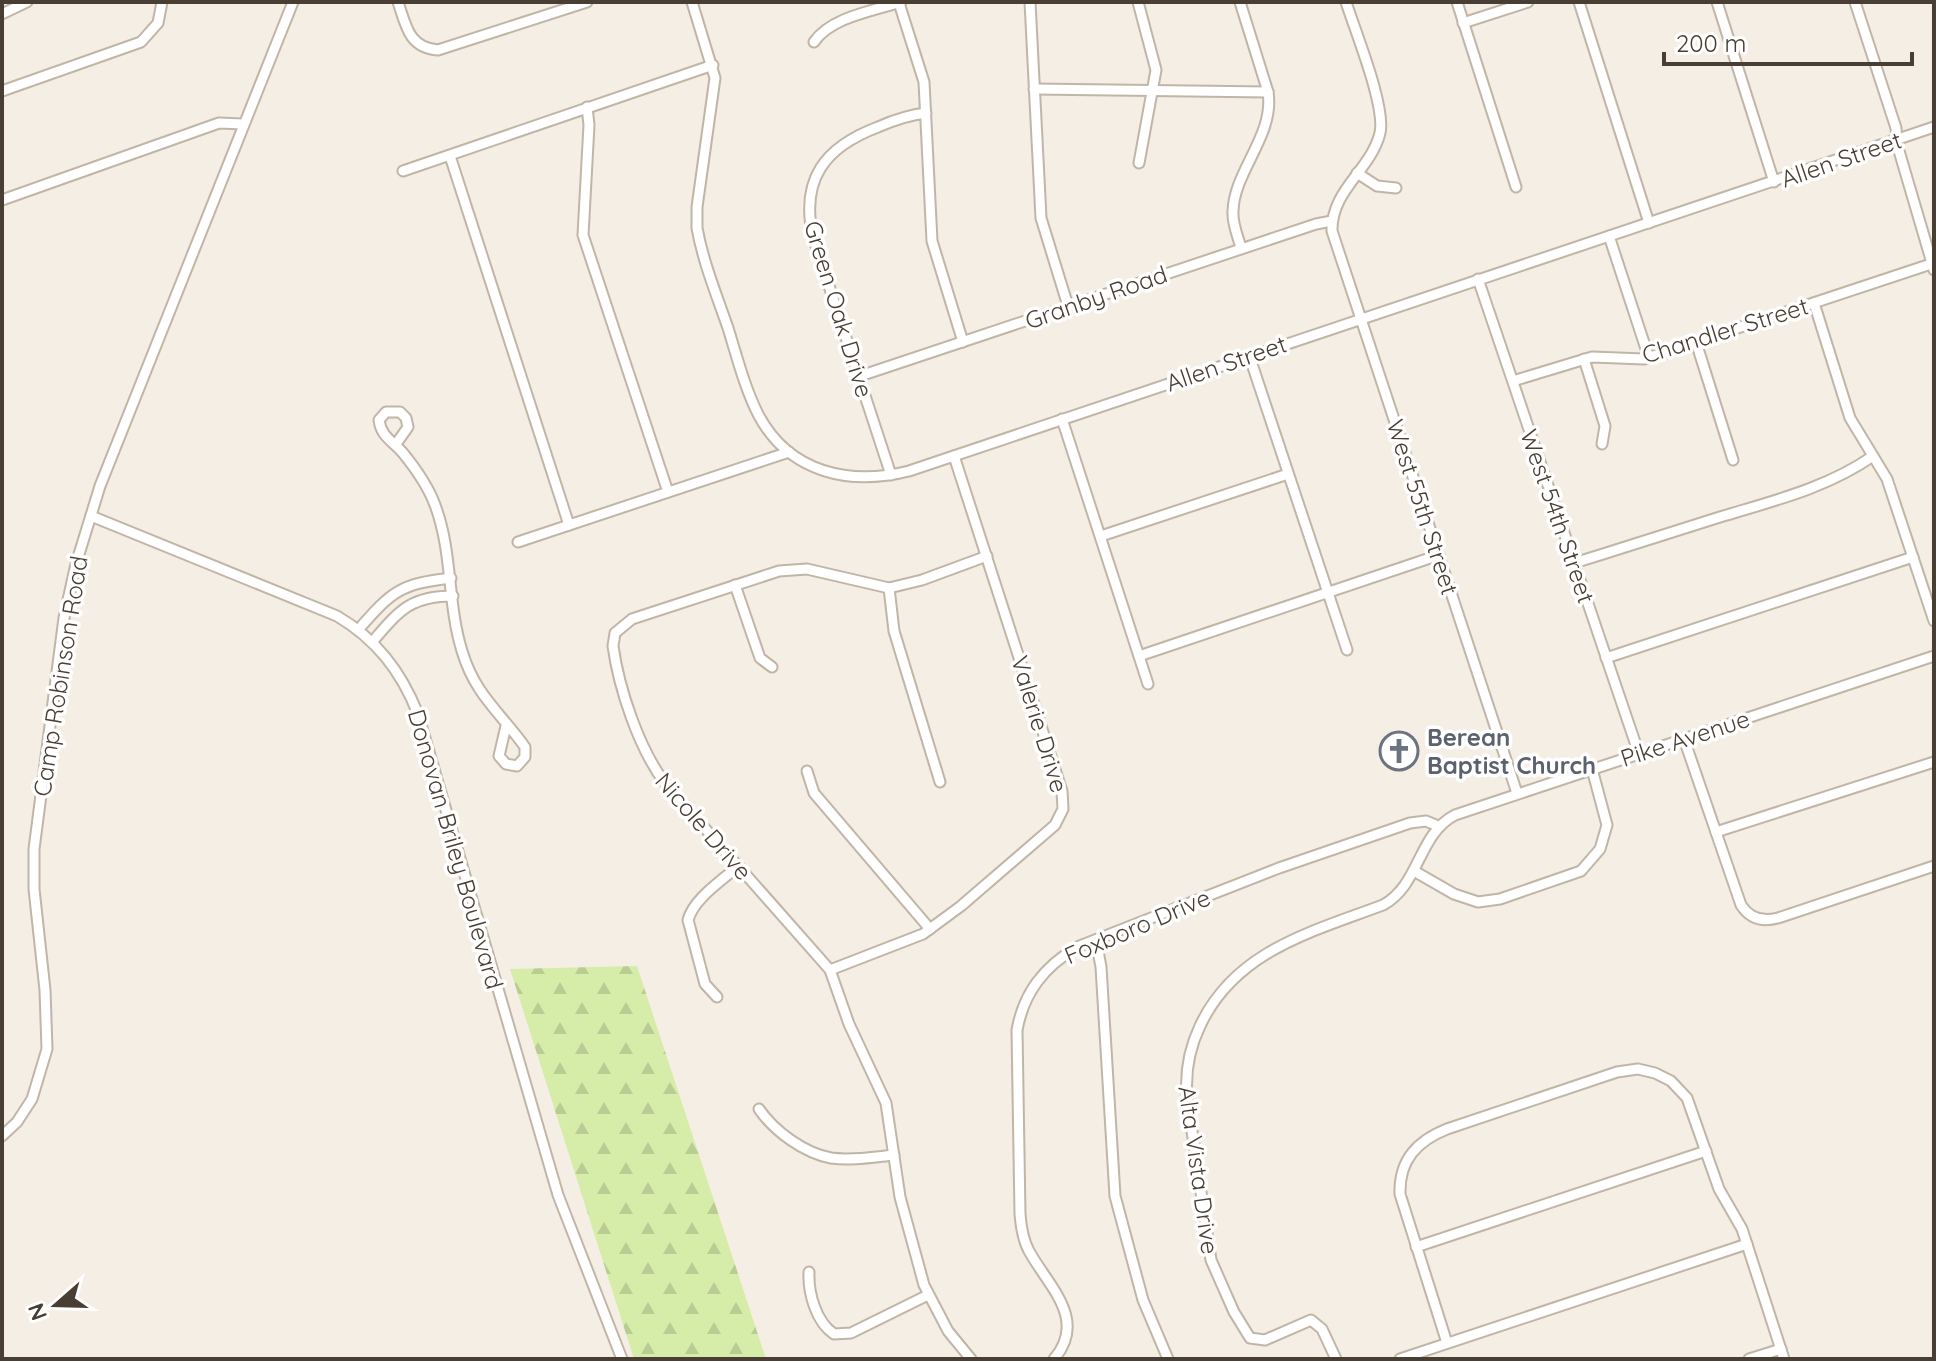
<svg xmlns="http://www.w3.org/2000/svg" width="1936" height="1361" font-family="Quicksand,sans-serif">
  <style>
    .forest { fill: url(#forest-firs) }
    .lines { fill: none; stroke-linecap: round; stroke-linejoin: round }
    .minor-casing { stroke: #c1b5a7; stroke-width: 13 }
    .minor { stroke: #fff; stroke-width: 9 }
    .labels { text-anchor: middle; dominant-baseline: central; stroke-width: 7; stroke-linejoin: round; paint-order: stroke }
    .street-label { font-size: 24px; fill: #483e34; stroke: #fff }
    .worship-label { font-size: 24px; font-weight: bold; fill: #5b616d; stroke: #fff; text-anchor: start }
  </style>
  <defs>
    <pattern id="forest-firs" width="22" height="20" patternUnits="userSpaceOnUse" patternTransform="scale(2)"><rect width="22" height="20" fill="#d6edaa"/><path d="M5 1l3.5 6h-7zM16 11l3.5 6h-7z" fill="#b9cc93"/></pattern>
  </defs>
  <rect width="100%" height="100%" fill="#f4eee5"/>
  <polygon class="forest" points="637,966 766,1359 634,1359 510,969"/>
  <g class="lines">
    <defs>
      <g id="minor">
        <path d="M398,2C406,26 409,48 438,50L587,2"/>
        <path d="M692,2L715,78L697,207V228C703,262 717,296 728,328C737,357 745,389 759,416C790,473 850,486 909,471L1934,127"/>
        <polyline points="1030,2 1041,218 1068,306"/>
        <polyline points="1138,2 1156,70 1139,163"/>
        <path d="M1240,2L1268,92C1275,135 1234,171 1233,211C1232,224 1238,236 1241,248"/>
        <path d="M1346,2C1355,31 1386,106 1380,133C1371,170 1331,190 1332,231L1517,793"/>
        <polyline points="1457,2 1516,187"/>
        <polyline points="1579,2 1649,223"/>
        <polyline points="1717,2 1774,182"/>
        <polyline points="1855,2 1896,128 1897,144 1934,270"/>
        <polyline points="899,3 924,82 932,241 963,342"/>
        <polyline points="2,14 27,2"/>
        <polyline points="1463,23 1528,2"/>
        <path d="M814,42C831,17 873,11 901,2"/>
        <polyline points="1034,89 1268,92"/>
        <polyline points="2,91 141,42 158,23 162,2"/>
        <polyline points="587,107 589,125 583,235 668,492"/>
        <polyline points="450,156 569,525"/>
        <polyline points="403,171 713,65"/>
        <polyline points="1357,173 1377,186 1396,188"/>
        <polyline points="2,200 219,123 243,124"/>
        <polyline points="1609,236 1649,358"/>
        <polyline points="1478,279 1639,754"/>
        <polyline points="1814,303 1850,418 1887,479 1934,621"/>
        <polyline points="1696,342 1733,460"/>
        <polyline points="1249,355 1347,650"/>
        <polyline points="1584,359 1605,426 1602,444"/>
        <polyline points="860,376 1316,224 1332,221"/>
        <polyline points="1513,381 1592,357 1644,359 1934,263"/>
        <polyline points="1062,419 1148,684"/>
        <path d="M396,444L408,427L406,418L400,412H386L379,420C381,437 393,441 403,453C416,469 428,486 435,505C453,553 447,603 462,651C475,695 500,712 525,747V757L517,766L506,764L499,756L506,726"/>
        <path d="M891,475L813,237C800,179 825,147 878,127C894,120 908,115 926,113"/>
        <path d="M91,516L337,616C376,639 401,671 418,714L558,1195L622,1359"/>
        <polyline points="1101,536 1288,474"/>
        <polyline points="518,542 789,452"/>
        <path d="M1574,563C1623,548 1672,532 1720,517C1773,501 1827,488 1873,456"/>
        <polyline points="735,585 760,658 772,667"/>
        <polyline points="889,588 894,631 940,782"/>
        <path d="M358,630C392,591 400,584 451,578"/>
        <path d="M373,641C399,611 410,596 453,596"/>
        <polyline points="1139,656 1439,555"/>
        <polyline points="1606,658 1913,557"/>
        <path d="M1684,739L1741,905C1750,919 1763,922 1778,918L1934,866"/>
        <polyline points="807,771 814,793 930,929"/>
        <polyline points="1716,832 1934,762"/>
        <polyline points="1414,871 1454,894 1478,902 1500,899 1581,871 1600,849 1607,825 1592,769"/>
        <polyline points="1096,940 1101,967 1115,1196 1143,1300 1168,1359"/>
        <polyline points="830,970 923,934 961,906 1055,825 1063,809 1062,791 954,456"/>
        <path d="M717,997L705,984L688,920C694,898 722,881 738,866"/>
        <path d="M759,1109C774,1131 804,1153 831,1158C851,1161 874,1157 894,1155"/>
        <polyline points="2,1136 17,1122 32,1099 47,1049 45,990 34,889 34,849 64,618 76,564 100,486 293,2"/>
        <polyline points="1416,1247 1706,1151"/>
        <path d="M809,1272C808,1293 816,1322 834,1334L851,1333L928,1295"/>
        <path d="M1447,1343L1400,1194C1399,1160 1417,1141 1447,1129L1617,1072L1638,1069L1655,1073L1671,1081L1687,1098L1719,1189L1742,1229L1784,1359"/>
        <path d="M971,1359L948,1331L924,1285L900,1197L886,1103L849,1024L830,970L665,783C639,749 619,689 613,646L615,633L632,619L779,571L807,569L889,588L922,580L987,556"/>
        <path d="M1054,1359C1088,1319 1048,1286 1029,1251C1023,1240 1021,1227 1020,1214L1017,1030C1024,992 1044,967 1077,947L1279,868L1410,823L1426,821L1438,826"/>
        <path d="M1336,1359L1322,1329L1311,1320L1265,1340L1250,1338L1234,1312L1211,1260L1187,1097C1185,1072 1189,1049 1200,1026C1235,951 1311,932 1383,905C1420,885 1418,834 1455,815L1934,656"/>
        <polyline points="1400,1359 1747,1244"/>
        <polyline points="1749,1359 1781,1349"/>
      </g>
    </defs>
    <use href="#minor" class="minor-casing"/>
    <use href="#minor" class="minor"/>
  </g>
  <defs>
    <symbol id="church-ring" viewBox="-11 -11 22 22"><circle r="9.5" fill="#fff" stroke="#6b7280" stroke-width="1.5"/><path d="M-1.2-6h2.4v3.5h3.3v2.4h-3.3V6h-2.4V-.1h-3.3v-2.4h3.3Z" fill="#6b7280"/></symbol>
  </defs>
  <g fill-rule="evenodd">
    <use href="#church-ring" x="1377" y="729" width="44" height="44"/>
  </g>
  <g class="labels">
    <g class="street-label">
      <text transform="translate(1841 159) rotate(-19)">Allen Street</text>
      <text transform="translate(1096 297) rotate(-19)">Granby Road</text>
      <text transform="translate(839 309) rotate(73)">Green Oak Drive</text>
      <text transform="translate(1725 330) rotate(-17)">Chandler Street</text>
      <text transform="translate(1226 363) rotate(-19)">Allen Street</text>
      <text transform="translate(1423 507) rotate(72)">West 55th Street</text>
      <text transform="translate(1558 516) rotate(71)">West 54th Street</text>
      <text transform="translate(60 676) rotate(-81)">Camp Robinson Road</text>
      <text transform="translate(1040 724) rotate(73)">Valerie Drive</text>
      <text transform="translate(1685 738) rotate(-18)">Pike Avenue</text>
      <text transform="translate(704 826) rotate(49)">Nicole Drive</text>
      <text transform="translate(456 849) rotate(74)">Donovan Briley Boulevard</text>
      <text transform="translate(1137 926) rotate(-23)">Foxboro Drive</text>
      <text transform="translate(1199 1170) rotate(82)">Alta Vista Drive</text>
    </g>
    <g class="worship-label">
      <text x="1427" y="737">Berean<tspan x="1427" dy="28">Baptist Church</tspan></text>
    </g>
  </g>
  <rect width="1936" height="1361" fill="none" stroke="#483e34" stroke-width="8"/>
  <g transform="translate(56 1305) rotate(250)" stroke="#ffffff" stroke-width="6" paint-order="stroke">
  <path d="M0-6L14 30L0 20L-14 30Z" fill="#483e34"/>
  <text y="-12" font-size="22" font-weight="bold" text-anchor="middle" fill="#483e34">N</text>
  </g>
  <path d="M1664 52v12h248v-12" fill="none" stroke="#483e34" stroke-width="4"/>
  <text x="1676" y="52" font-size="24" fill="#483e34" stroke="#ffffff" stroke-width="6" paint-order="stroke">200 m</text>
</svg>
